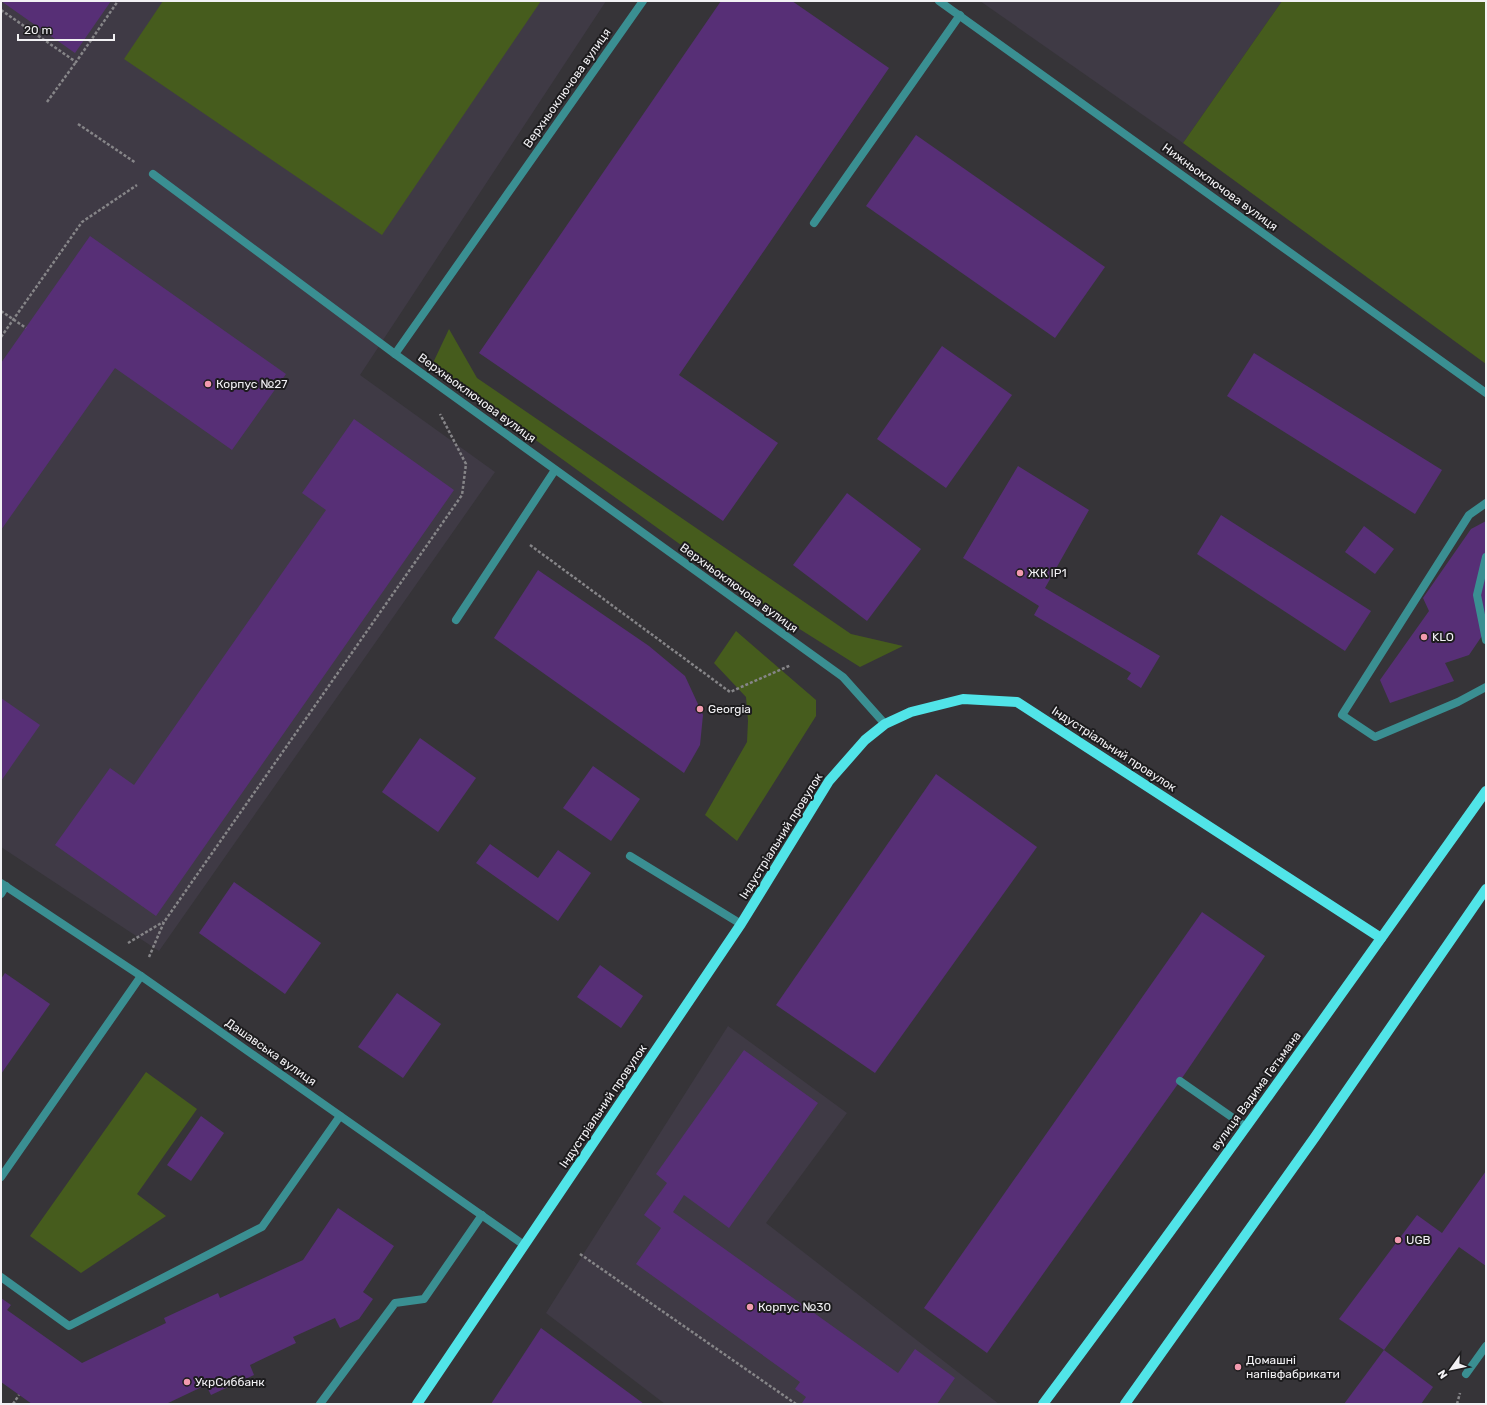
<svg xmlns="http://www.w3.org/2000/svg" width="1487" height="1405" font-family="Rubik,sans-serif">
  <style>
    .built { fill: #3f3a45 }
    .green { fill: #465c1d }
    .building { fill: #572f76 }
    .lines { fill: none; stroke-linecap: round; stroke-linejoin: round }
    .path { stroke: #868588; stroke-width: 2.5; stroke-dasharray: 3 2; stroke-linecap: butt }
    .lane { stroke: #3a8f92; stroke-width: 8 }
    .street { stroke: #3a8f92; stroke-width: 8 }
    .primary { stroke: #51e4e8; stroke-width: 10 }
    .poi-dot { fill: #f29aae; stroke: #1d1c1e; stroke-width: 1.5 }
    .labels { text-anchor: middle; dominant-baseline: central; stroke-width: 4; stroke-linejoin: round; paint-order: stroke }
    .street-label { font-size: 12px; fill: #f2f1f4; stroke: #1d1c1e }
    .poi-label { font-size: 12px; fill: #f2f1f4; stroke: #1d1c1e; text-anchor: start }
  </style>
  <rect width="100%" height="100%" fill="#363438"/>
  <g class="built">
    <polygon points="1,1 606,1 360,375 495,472 159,951 1,847"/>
    <polygon points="980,1 1282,1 1183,143"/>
    <polygon points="728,1026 847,1113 766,1223 999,1404 665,1404 546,1313"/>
  </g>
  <g class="green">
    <polygon points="163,1 541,1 382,235 124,59"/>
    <polygon points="1282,1 1486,1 1486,364 1183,143"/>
    <polygon points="449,329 477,378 851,634 903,646 860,667 782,618 432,365"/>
    <polygon points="736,631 816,700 816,716 737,841 705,815 747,742 748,721 746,697 714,663"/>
    <polygon points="146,1072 197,1109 137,1194 166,1216 81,1273 30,1236"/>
  </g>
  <g class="building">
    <polygon points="1,1 111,1 75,53"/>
    <polygon points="721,1 792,1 889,68 679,375 778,443 723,521 479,353"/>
    <polygon points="916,135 1105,267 1055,338 866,206"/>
    <polygon points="90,236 286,374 232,450 115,368 1,530 1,363"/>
    <polygon points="942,346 1012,395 946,488 877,439"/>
    <polygon points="1254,353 1442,470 1415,514 1227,396"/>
    <polygon points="354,419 454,490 156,916 55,845 110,768 134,785 326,510 302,493"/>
    <polygon points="1018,466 1089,510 1045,588 1160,656 1141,688 1127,679 1131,673 1034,615 1039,606 963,558"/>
    <polygon points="847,493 921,549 867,621 793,565"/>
    <polygon points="1221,515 1371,611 1345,651 1197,554"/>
    <polygon points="1486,521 1486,630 1469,655 1445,663 1454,681 1390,703 1380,680 1429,611 1423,598 1471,529"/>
    <polygon points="1364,526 1394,549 1375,574 1345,552"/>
    <polygon points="538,570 649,646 685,676 703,715 700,745 684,773 494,638"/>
    <polygon points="1,698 40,725 1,781"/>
    <polygon points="420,738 476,778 438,832 382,792"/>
    <polygon points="593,766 640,799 611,841 563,808"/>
    <polygon points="936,774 1037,847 875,1073 776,1005"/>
    <polygon points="490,844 538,878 558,850 591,873 558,921 476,863"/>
    <polygon points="234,882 321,943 285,994 199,933"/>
    <polygon points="1202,912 1265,956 1180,1081 987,1353 924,1308"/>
    <polygon points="600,965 643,996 621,1028 577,997"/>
    <polygon points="5,973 50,1004 1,1074 1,979"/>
    <polygon points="397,993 441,1024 403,1078 358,1047"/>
    <polygon points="744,1050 818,1103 729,1228 684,1195 673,1212 898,1373 915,1349 955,1378 937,1404 803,1404 802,1403 806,1397 795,1389 800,1382 636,1264 661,1228 644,1215 667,1183 656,1174"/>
    <polygon points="201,1116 224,1133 191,1181 167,1165"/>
    <polygon points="1486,1171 1486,1266 1459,1247 1384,1350 1339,1319 1417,1215 1442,1233"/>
    <polygon points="338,1208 394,1246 363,1292 373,1299 359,1319 340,1328 335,1318 293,1337 296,1343 250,1365 254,1375 211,1395 206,1385 166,1404 32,1404 1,1382 1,1298 11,1305 7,1310 82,1363 166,1323 164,1318 218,1293 220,1298 303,1260"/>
    <polygon points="541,1328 644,1404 491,1404"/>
    <polygon points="1384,1350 1433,1387 1421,1404 1344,1404"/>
  </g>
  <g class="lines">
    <g class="path">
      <polyline points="1,10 76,62 118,1"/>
      <polyline points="47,102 76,62"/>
      <polyline points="78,124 136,163"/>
      <polyline points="1,311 26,328"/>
      <polyline points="1,337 82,222 137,185"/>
      <polyline points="530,545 730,692 791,665"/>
      <polyline points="128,943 163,922"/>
      <polyline points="149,957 164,922 462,495 466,464 440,414"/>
      <polyline points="580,1254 796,1404"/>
      <polyline points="13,1404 19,1395"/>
      <polyline points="1457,1404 1460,1393"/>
    </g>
    <g class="lane">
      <polyline points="153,174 395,354"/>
      <polyline points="814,223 960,15"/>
      <polyline points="1486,503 1469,515 1342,715 1375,737 1458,702 1486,687"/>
      <polyline points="1486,557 1477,595 1486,640"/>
      <polyline points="456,620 555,470"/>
      <polyline points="630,856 741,924"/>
      <polyline points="1,894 6,886"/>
      <polyline points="1180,1081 1246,1127"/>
      <polyline points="1,1177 141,976"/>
      <polyline points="1,1277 69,1326 262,1227 340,1116"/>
      <polyline points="1466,1374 1486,1346"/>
      <polyline points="320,1404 395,1303 424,1299 482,1215"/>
    </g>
    <g class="street">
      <polyline points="643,1 395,354 843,677 885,724"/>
      <polyline points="939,1 1486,393"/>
      <polyline points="1,883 141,976 524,1245"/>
    </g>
    <g class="primary">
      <polyline points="417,1404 741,924 829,781 865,740 885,724 911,712 963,699 1017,702 1381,938"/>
      <path d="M1043,1404C1194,1202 1340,996 1486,791"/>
      <polyline points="1125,1404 1315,1137 1486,889"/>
    </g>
  </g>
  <g class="poi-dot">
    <circle cx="208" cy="384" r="4"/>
    <circle cx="1020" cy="573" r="4"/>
    <circle cx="1424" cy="637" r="4"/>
    <circle cx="700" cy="709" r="4"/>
    <circle cx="1398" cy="1240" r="4"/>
    <circle cx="750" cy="1307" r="4"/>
    <circle cx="1238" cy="1367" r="4"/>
    <circle cx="187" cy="1382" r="4"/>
  </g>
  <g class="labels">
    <g class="street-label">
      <text transform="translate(567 88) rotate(-55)">Верхньоключова вулиця</text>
      <text transform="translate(1220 187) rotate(36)">Нижньоключова вулиця</text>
      <text transform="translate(477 398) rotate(36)">Верхньоключова вулиця</text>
      <text transform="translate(739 588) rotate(36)">Верхньоключова вулиця</text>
      <text transform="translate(1114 749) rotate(33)">Індустріальний провулок</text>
      <text transform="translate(781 836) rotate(-58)">Індустріальний провулок</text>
      <text transform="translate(271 1052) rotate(35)">Дашавська вулиця</text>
      <text transform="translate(1256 1091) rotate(-54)">вулиця Вадима Гетьмана</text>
      <text transform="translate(603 1106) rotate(-56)">Індустріальний провулок</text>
    </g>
    <g class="poi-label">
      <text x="216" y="384">Корпус №27</text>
      <text x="1028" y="573">ЖК IP1</text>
      <text x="1432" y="637">KLO</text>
      <text x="708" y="709">Georgia</text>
      <text x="1406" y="1240">UGB</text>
      <text x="758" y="1307">Корпус №30</text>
      <text x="1246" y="1360">Домашні<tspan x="1246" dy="14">напівфабрикати</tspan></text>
      <text x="195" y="1382">УкрСиббанк</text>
    </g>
  </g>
  <rect width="1487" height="1405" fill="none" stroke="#f2f1f4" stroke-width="4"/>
  <g transform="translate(1451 1369) rotate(237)" stroke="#1d1c1e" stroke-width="3" paint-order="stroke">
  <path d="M0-3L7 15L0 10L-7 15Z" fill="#f2f1f4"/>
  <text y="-6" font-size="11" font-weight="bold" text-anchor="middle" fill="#f2f1f4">N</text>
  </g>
  <path d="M18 34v6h96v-6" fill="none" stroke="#f2f1f4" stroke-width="2"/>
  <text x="24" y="34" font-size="12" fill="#f2f1f4" stroke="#1d1c1e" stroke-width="3" paint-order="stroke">20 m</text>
</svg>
